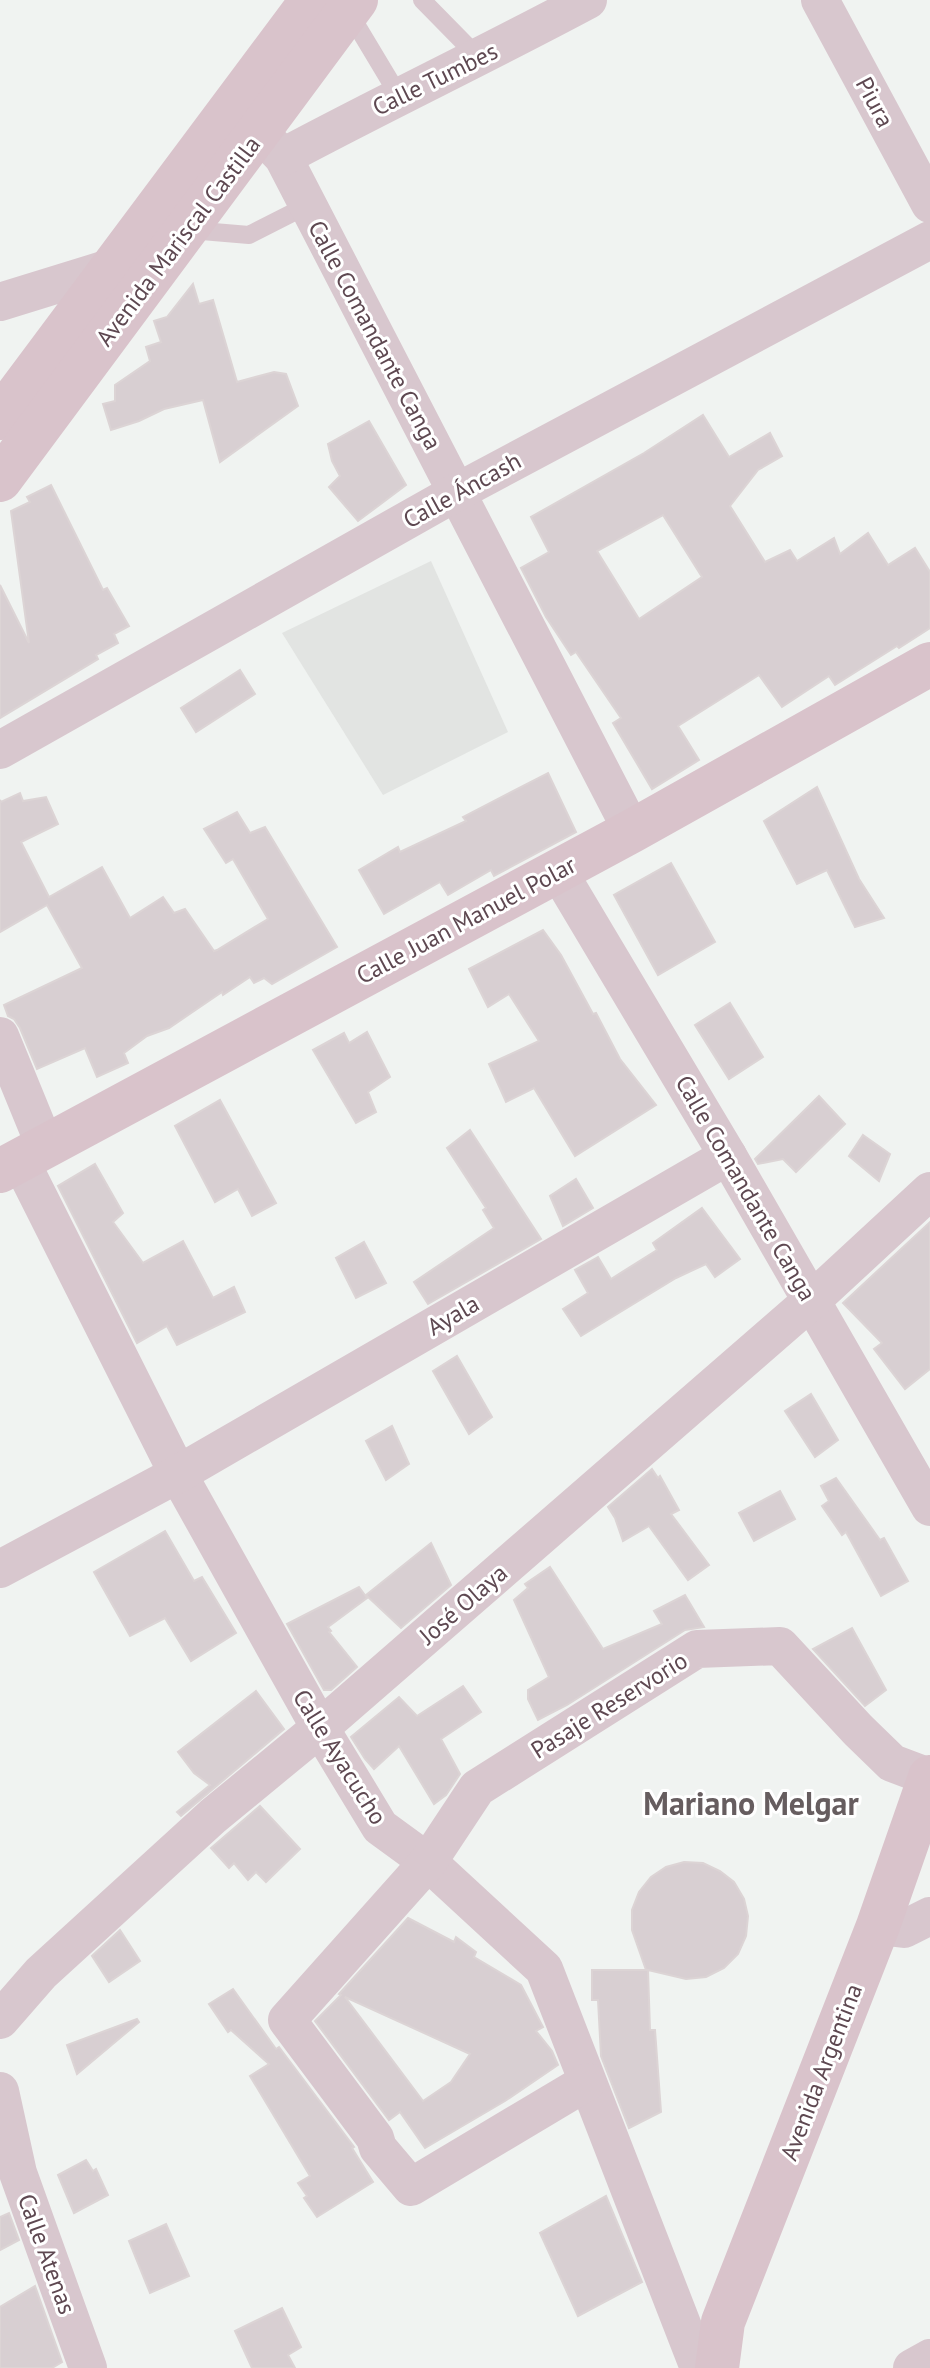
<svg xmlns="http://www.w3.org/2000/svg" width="930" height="2368" font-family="'PT Sans',sans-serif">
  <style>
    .education { fill: #e2e4e2 }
    .building { fill: #d8cfd2; stroke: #dcd4d5; stroke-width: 2; fill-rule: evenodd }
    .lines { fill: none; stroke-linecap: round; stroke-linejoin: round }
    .lane { stroke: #d8c7ce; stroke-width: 18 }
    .street { stroke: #d8c7ce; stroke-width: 38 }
    .secondary { stroke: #d9c3cb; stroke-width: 44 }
    .labels { text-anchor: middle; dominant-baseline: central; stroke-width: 6; stroke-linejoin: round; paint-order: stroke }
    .street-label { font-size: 24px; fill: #5e4851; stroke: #fff }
    .district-label { font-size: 32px; font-weight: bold; fill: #665d5f; stroke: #fff }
  </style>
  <rect width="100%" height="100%" fill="#f0f3f1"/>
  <polygon class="education" points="431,561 508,732 383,795 282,633"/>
  <g class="building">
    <polygon points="193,284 199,304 213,300 237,382 274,372 286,374 298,406 220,462 203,400 164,409 139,421 111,430 103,404 115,401 115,385 150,361 146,347 161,342 154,321 167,317"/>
    <path d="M703,415L729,457L770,433L782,456L758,470L730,506L765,562L790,550L797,561L834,538L840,554L868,533L888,565L915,548L930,572V628L899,648L897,646L835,685L829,676L782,707L759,675L678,726L699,760L652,789L613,723L621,718L576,652L571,655L546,617L521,568L549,552L531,517L644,453ZM663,515L702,577L639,619L597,551Z"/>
    <polygon points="369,421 406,485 358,521 329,487 340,476 332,461 328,444"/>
    <polygon points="51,485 103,590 107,588 129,626 114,634 118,643 96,655 98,659 0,718 0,585 29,643 11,511 30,502 27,497"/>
    <polygon points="240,670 255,694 196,732 181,708"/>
    <polygon points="548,773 576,832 494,876 491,870 448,895 440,882 384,914 359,870 398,847 400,852 466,821 463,817"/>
    <polygon points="817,787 859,879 884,918 855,927 827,870 797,884 764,821"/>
    <polygon points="20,793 23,801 46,797 58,824 21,842 49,897 102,867 130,918 163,897 174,913 185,909 214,951 217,950 268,919 233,859 226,863 204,829 237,812 250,833 265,827 337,947 272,984 264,978 254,983 250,977 223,995 222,992 169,1028 147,1036 124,1053 128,1063 97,1077 85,1048 37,1069 20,1028 14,1019 8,1016 4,1005 82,968 47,905 0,932 0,800 1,802"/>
    <polygon points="671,863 715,942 658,975 614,895"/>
    <polygon points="543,930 561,955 593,1014 596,1013 620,1059 656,1105 575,1156 534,1088 506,1102 489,1064 539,1041 509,994 488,1007 469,969"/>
    <polygon points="730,1003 763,1057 729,1079 695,1025"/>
    <polygon points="367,1032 390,1077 368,1092 376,1112 356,1123 313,1050 344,1033 349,1043"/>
    <polygon points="819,1096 845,1124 796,1172 783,1159 758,1164 755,1159"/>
    <polygon points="220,1100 276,1203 252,1216 238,1189 215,1202 175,1126"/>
    <polygon points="470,1130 541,1239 428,1304 414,1282 494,1228 483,1210 486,1208 447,1148"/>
    <polygon points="863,1135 890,1154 879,1181 849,1156"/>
    <polygon points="95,1164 123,1213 113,1222 143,1263 183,1241 213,1298 234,1287 245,1312 177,1345 167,1326 137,1343 58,1186"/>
    <polygon points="576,1179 593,1208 563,1226 550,1196"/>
    <polygon points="702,1208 740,1259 715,1277 706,1264 676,1278 581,1336 563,1309 588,1293 575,1270 598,1257 611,1279 657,1250 653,1243"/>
    <polygon points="930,1222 930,1369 905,1389 874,1349 882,1343 843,1303"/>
    <polygon points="364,1242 386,1283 356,1298 336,1258"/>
    <polygon points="457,1356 492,1417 469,1434 433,1371"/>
    <polygon points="811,1394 838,1440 815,1457 785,1411"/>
    <polygon points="392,1426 409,1464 386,1480 366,1441"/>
    <polygon points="652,1469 658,1478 660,1476 679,1510 671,1514 709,1565 688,1580 649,1526 623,1541 615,1518 608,1507"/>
    <polygon points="836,1478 880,1540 884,1538 908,1581 881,1596 846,1532 842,1535 822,1506 829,1501 821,1486"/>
    <polygon points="780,1491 795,1519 754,1541 739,1513"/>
    <polygon points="165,1531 194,1581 202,1577 236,1633 191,1661 165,1618 130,1636 94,1572"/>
    <polygon points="431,1543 451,1585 401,1628 366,1595"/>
    <polygon points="550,1567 603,1649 662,1624 654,1611 685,1595 704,1627 685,1630 567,1705 538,1720 528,1699 528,1690 549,1677 514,1600 528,1588 525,1584"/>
    <polygon points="359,1587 367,1598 328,1627 331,1631 329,1632 357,1667 331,1690 324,1690 287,1624"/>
    <polygon points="852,1628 886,1690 865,1706 813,1649"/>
    <polygon points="463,1686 481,1712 441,1739 460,1774 446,1795 434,1804 399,1746 374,1769 365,1759 351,1737 399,1697 417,1716"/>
    <polygon points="256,1691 284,1729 181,1816 177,1812 210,1785 194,1773 178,1752"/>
    <polygon points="260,1806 300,1849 266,1882 256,1872 248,1880 234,1863 229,1868 211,1848"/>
    <polygon points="684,1862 703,1863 720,1871 734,1882 744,1899 748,1916 746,1936 738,1954 724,1968 706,1977 686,1979 648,1970 650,2030 655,2030 661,2112 629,2128 601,2056 598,2000 592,2000 592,1970 646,1970 632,1930 632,1910 639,1892 651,1877 666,1867"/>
    <path d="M408,1918L454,1942L456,1937L476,1952L474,1957L521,1985L543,2027L536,2031L552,2051L558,2065L505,2101L425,2148L400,2112L389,2120L315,2021L341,1995L339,1994ZM345,1997L470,2054L451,2082L423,2101Z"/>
    <polygon points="120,1930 140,1961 109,1982 92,1956"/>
    <polygon points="233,1989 276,2049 279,2047 354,2147 352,2148 373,2182 317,2217 304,2198 307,2196 298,2183 310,2176 250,2076 269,2064 231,2030 228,2032 209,2004"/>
    <polygon points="137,2019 139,2022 77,2074 67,2045"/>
    <polygon points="86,2160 93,2171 96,2169 108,2195 74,2213 58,2175"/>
    <polygon points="606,2196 642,2282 578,2316 540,2233"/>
    <polygon points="9,2213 19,2240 0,2250 0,2217"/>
    <polygon points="166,2224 189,2276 150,2293 129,2241"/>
    <polygon points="35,2286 62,2362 52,2368 0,2368 0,2307"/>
    <polygon points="282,2308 301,2347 288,2355 295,2368 252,2368 235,2331"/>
  </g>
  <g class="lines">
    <g class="lane">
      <polyline points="422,0 479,58"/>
      <polyline points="348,11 399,96"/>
      <polyline points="190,230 249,235 308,205"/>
    </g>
    <g class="street">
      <polyline points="820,0 930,204"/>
      <polyline points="236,113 259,132 283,157 632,831"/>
      <path d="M283,157C384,103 487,54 588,0"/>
      <polyline points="0,302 113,267"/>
      <polyline points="0,750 457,492 930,240"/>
      <polyline points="558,871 728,1156 930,1507"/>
      <polyline points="0,1036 45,1146"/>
      <polyline points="20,1160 178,1474 320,1728 380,1827 428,1862 544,1969 699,2368"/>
      <polyline points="0,1569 178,1474 728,1156"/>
      <polyline points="878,1926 904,1929 930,1916"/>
      <polyline points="0,2020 41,1973 213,1816 320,1728 811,1301 930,1191"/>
      <polyline points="587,2082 411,2187 378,2148 375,2138 287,2020 428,1862 477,1788 697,1649 780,1646 858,1730 892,1763 929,1777"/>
      <polyline points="0,2091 18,2173 88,2368"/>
      <polyline points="912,2368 930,2358"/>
    </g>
    <g class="secondary">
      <polyline points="0,418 312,0"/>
      <polyline points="0,480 356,0"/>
      <polyline points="0,1171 632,831 930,664"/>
      <polyline points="717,2368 723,2322 878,1926 930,1777"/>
    </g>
  </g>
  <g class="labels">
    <g class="street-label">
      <text transform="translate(435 79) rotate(-26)">Calle Tumbes</text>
      <text transform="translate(875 102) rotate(62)">Piura</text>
      <text transform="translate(178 241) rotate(-53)">Avenida Mariscal Castilla</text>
      <text transform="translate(375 335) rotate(62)">Calle Comandante Canga</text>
      <text transform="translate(462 490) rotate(-29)">Calle Áncash</text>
      <text transform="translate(466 920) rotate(-28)">Calle Juan Manuel Polar</text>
      <text transform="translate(746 1188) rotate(60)">Calle Comandante Canga</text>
      <text transform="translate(453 1315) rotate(-30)">Ayala</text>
      <text transform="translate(463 1604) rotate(-41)">José Olaya</text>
      <text transform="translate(609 1705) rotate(-32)">Pasaje Reservorio</text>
      <text transform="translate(340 1757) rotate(58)">Calle Ayacucho</text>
      <text transform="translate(821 2072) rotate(-69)">Avenida Argentina</text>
      <text transform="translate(47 2254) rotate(70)">Calle Atenas</text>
    </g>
    <g class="district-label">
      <text x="751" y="1803">Mariano Melgar</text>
    </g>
  </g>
</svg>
